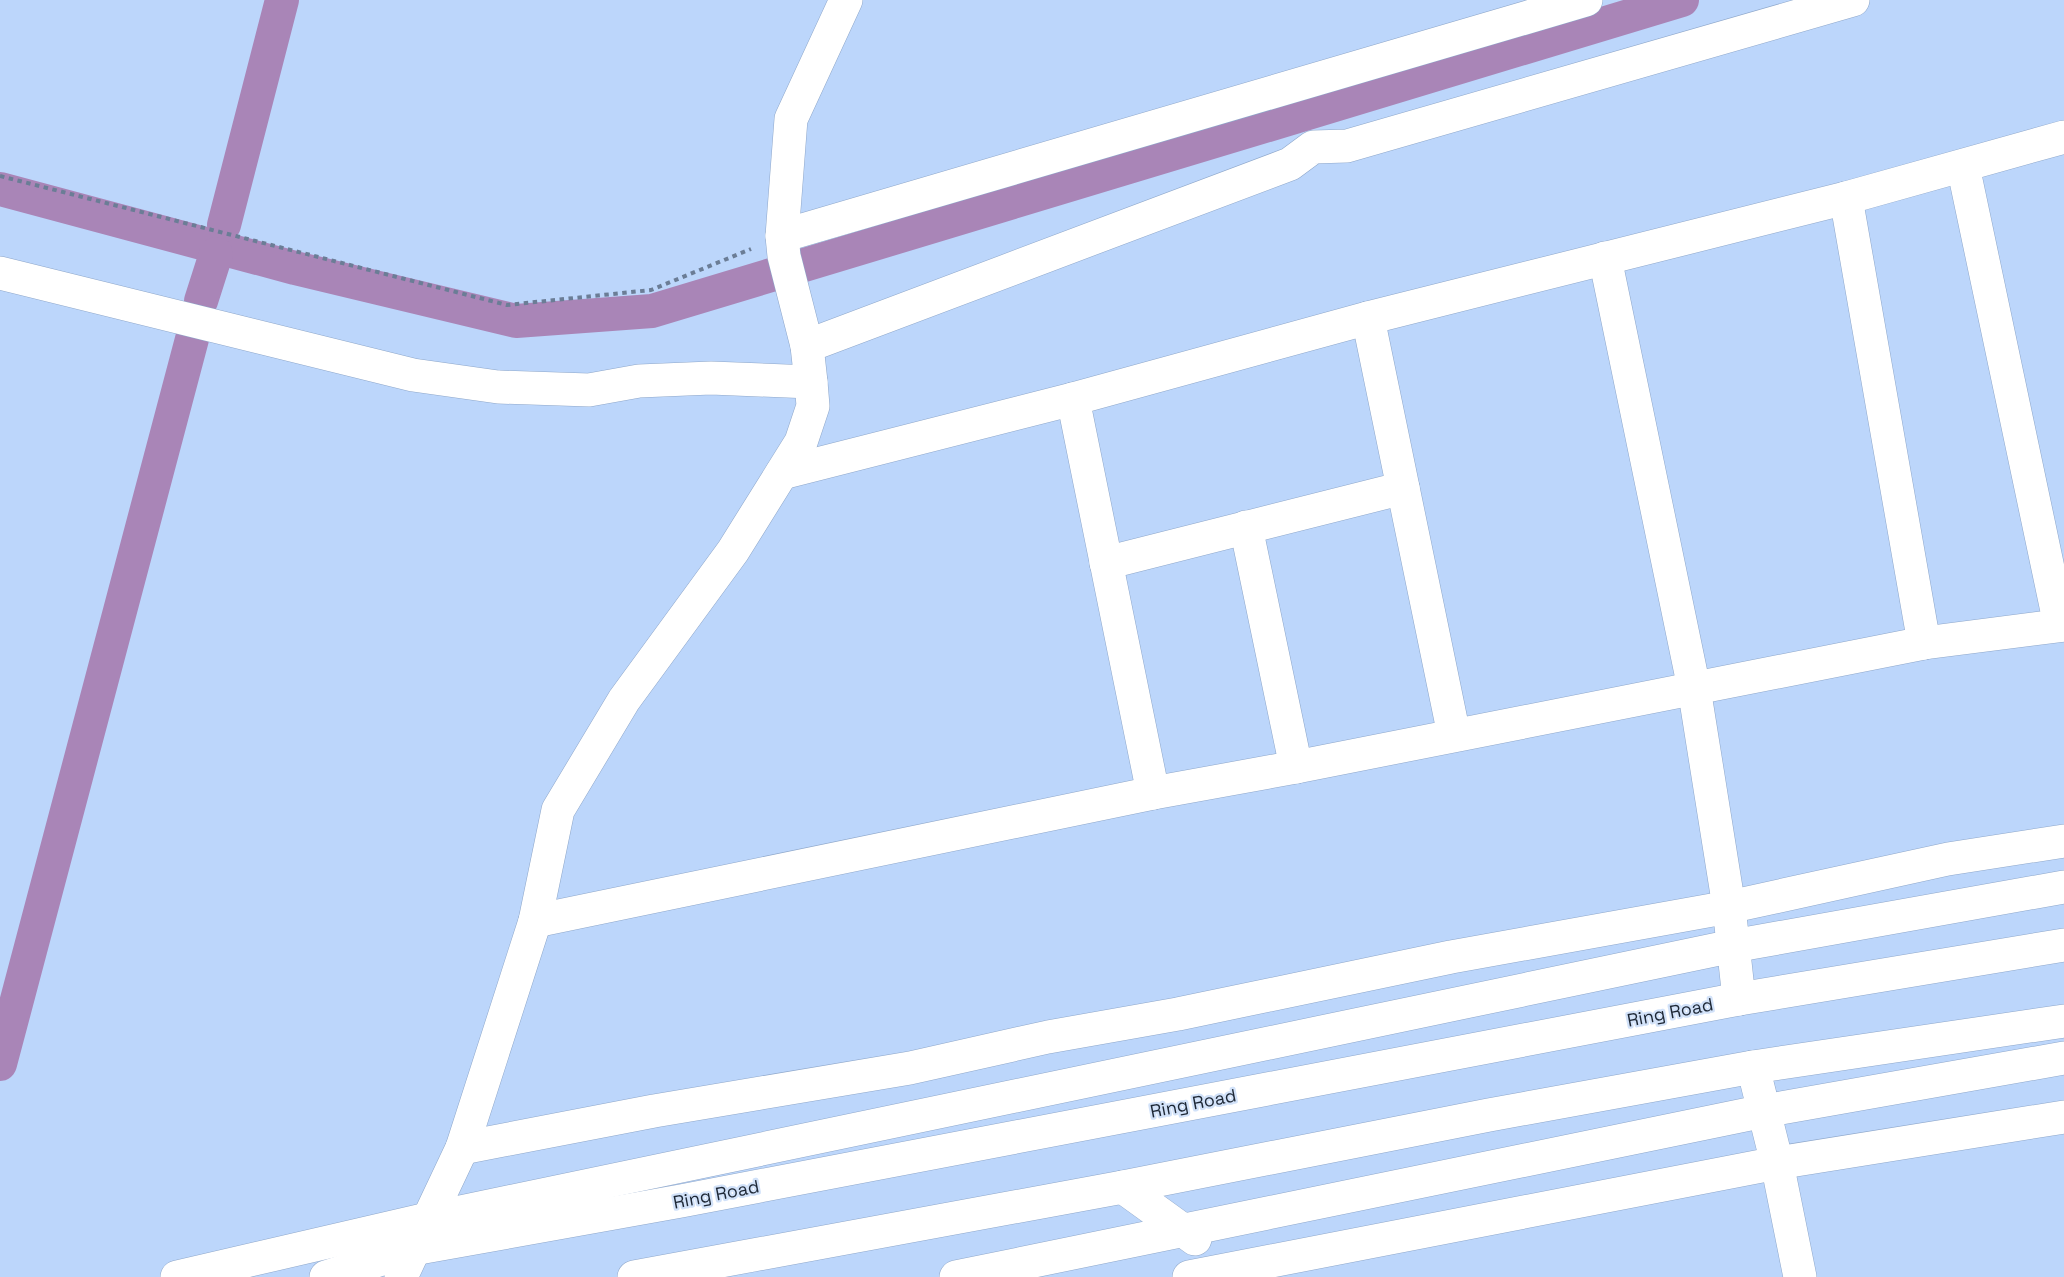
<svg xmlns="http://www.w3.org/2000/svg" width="2064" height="1277" font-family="'Space Grotesk',sans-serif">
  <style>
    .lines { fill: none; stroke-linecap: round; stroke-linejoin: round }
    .canal { stroke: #a985b7; stroke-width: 34 }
    .minor-casing { stroke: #8ea7ca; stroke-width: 34 }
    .highway-casing { stroke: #8ea7ca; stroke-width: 34 }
    .path { stroke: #6b7d96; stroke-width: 4; stroke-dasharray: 4.5 4.5; stroke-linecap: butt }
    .minor { stroke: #fff; stroke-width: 33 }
    .highway { stroke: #fff; stroke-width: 33 }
    .labels { text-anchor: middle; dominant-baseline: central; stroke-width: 4.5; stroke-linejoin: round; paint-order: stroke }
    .street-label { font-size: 18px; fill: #1d2735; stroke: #d2e2f9 }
  </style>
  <rect width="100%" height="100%" fill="#bcd6fb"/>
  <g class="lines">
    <g class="canal">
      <polyline points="0,189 295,268 516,321 652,311 1682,0"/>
      <polyline points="224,225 282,0"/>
      <polyline points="201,301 216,254"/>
      <polyline points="0,1064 192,339"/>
    </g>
    <defs>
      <g id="minor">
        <polyline points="1963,166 2060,625"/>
        <polyline points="1846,198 1924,643"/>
        <polyline points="782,236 1586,0"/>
        <polyline points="1605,258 1694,688 1729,907 1739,999"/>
        <polyline points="0,273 413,375 498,387 589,390 639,381 711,378 811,382"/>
        <polyline points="1368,318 1454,735"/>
        <polyline points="807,346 1290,164 1313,147 1347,146 1853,0"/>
        <polyline points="1073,399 1153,793"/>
        <polyline points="782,473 1073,399 1368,318 1846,198 2064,137"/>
        <polyline points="1246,527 1296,767"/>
        <polyline points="1106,563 1403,488"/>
        <polyline points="535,921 1153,793 1296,767 1924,643 2064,625"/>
        <polyline points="1753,1067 1777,1163 1800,1277"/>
        <polyline points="462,1148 654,1111 910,1068 1048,1037 1178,1014 1451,957 1729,907 1948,859 2064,841"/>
        <polyline points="1123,1187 1195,1239"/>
        <polyline points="177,1277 427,1219 1733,946 2064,887"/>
        <polyline points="401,1277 462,1148 535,921 558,810 624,700 733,551 801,442 813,406 811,382 807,346 784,256 782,236 791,119 846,0"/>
        <polyline points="956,1277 1764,1111 2064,1058"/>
        <polyline points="1189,1277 1777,1163 2064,1117"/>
      </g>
      <g id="highway">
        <polyline points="326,1277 413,1249 681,1201 1739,999 2064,945"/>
        <polyline points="634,1277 1123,1187 1489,1115 1753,1067 2064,1021"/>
      </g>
    </defs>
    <use href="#minor" class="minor-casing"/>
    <use href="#highway" class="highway-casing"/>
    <polyline class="path" points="0,176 507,305 651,290 751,249"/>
    <use href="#minor" class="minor"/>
    <use href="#highway" class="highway"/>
  </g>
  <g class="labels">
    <g class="street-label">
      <text transform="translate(1670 1012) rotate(-11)">Ring Road</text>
      <text transform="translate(1193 1103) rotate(-11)">Ring Road</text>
      <text transform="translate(716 1194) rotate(-11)">Ring Road</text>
    </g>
  </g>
</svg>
